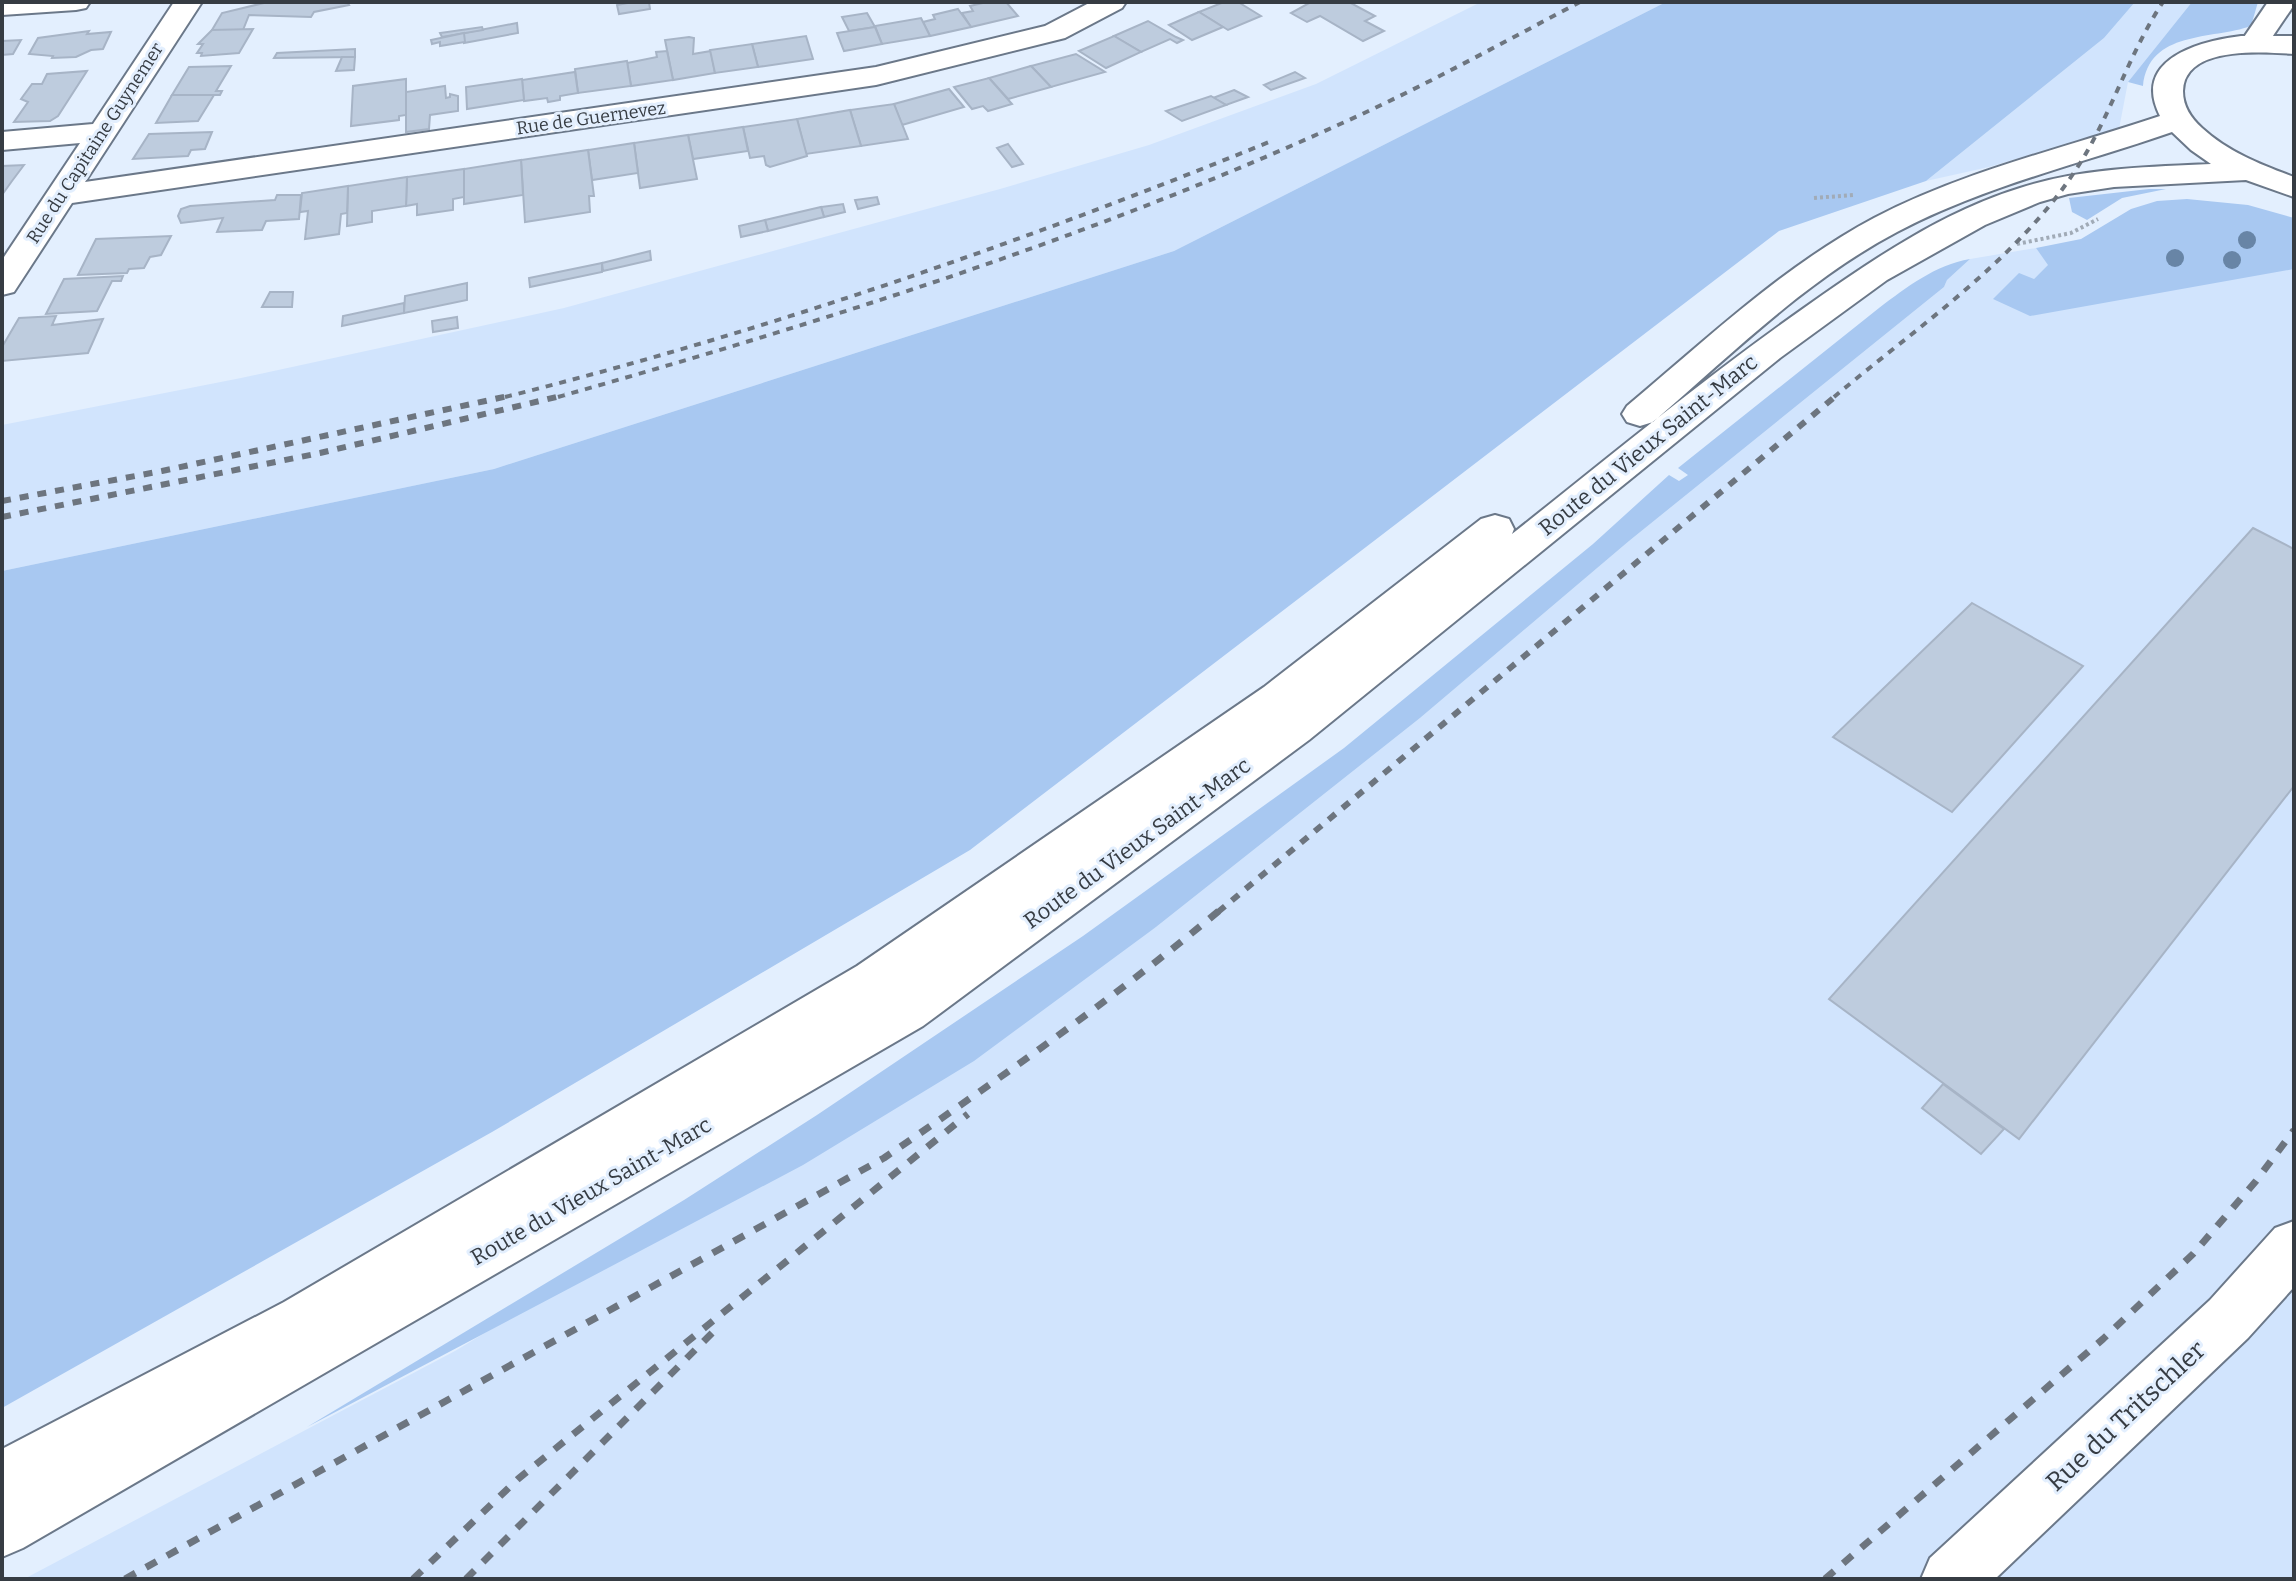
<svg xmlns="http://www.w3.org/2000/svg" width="2296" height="1581" font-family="Bitter,serif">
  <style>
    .built { fill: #d1e4fd }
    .green { fill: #a8c8f1 }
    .building { fill: #beccde; stroke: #a7b4c6; stroke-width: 2 }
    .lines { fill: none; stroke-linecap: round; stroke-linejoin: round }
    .minor-casing { stroke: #6b7889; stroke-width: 4 }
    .major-casing { stroke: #6b7889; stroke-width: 4 }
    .highway-casing { stroke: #6b7889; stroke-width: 4 }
    .path { stroke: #a1abb7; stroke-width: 4; stroke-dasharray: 3 3; stroke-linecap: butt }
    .minor { fill: #fff; fill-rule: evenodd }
    .major { fill: #fff; fill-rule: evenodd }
    .highway { fill: #fff; fill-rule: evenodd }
    .rail-far2 { stroke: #6d757f; stroke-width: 4; stroke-dasharray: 7 7; stroke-linecap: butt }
    .rail-far1 { stroke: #6d757f; stroke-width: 6; stroke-dasharray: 9 9; stroke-linecap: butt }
    .rail { stroke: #6d757f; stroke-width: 7; stroke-dasharray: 12 12; stroke-linecap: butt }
    .tree { fill: #6885a6 }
    .labels { text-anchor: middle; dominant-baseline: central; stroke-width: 6; stroke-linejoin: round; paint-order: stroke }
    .far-street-label { font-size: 18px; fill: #363c43; stroke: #e3effe }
    .street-label { font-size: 22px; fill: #363c43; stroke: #e3effe }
    .near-street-label { font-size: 26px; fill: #363c43; stroke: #e3effe }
  </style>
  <rect width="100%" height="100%" fill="#e3effe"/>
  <g class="built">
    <polygon points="1481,2 1666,2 1174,251 494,469 2,571 2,425 241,378 564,308 1000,189 1149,145 1316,84"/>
    <polygon points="2135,2 2192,2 2128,82 2119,129 1989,167 1926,181 2104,38"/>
    <polygon points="2036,248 2049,265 2034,279 1994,299 2294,261 2294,1579 24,1579 455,1351 1156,927 1420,718 1629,541 1944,287 1947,280 1970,259"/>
  </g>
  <g class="green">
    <polygon points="1666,2 2135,2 2104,38 1926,181 1779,231 970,850 492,1132 2,1408 2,571 494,469 1174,251"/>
    <path d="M2192,2H2258L2251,26C2212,40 2149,30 2143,86L2128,82Z"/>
    <polygon points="2149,189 2166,189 2122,198 2087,220 2072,212 2069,198"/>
    <polygon points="2187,199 2248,205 2294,218 2294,269 2030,316 1993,299 2019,273 2034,279 2048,265 2036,248 2081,239 2131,209 2157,201"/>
    <path d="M1970,259L1947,280L1944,287L1629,541L1420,718L1156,927L974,1061L803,1165L307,1427L684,1200L817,1115L1083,936L1344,748L1593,544L1669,475L1679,481L1688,475L1678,468L1879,308C1907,287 1935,265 1970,259Z"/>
  </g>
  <g class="building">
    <polygon points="268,2 347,2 349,5 314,12 311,17 249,15 243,30 212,30 222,13"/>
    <polygon points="633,2 649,2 650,9 619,14 617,5"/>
    <polygon points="987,2 1006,2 1018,16 971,27 962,13 973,11 970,6"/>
    <polygon points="1224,2 1238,2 1261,16 1228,30 1199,12"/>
    <polygon points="1311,2 1349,2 1375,16 1365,21 1384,31 1363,41 1320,16 1307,22 1291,13"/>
    <polygon points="958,9 971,27 930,36 923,22 935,19 933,15"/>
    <polygon points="1199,12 1223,27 1192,40 1169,25"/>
    <polygon points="867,13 875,27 849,31 842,17"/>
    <polygon points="921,18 930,36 882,44 875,26"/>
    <polygon points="1148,21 1176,37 1183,40 1177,43 1170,39 1141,52 1114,36"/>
    <polygon points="517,23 518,33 464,43 464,33"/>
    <polygon points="482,27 483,30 442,37 440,33"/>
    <polygon points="875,27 882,44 844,51 837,33"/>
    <polygon points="253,29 239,53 201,56 202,53 197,53 203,44 198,44 212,30"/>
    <polygon points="89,31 87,34 111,32 103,49 91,50 76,57 52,58 53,56 29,54 38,38"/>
    <polygon points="464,33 465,42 440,46 440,42 432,44 431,40"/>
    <polygon points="806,36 813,59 758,67 752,44"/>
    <polygon points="1114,36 1141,52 1106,68 1079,51"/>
    <polygon points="689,37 694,38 693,54 711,51 715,73 673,80 665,40"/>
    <polygon points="21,40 13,54 2,55 2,41"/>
    <polygon points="752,44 758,67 715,73 710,50"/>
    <polygon points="355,49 355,57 274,58 277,53"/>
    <polygon points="667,51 673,80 631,86 627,63 657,57 656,52"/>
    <polygon points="1076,54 1105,72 1051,87 1031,66"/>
    <polygon points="342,57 355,57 354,70 336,71"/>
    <polygon points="627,61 631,86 578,93 575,69"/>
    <polygon points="231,66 216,91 222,91 220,95 172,95 189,67"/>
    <polygon points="1031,66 1051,87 1008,99 989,78"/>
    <polygon points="87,71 58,116 50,121 14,122 28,102 21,99 32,84 42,84 47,74"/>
    <polygon points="575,72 578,93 560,96 560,100 548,102 547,98 524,101 522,80"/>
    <polygon points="1295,72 1305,78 1271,90 1264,85"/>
    <polygon points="989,78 1012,104 988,111 983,106 972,109 954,87"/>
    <polygon points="406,79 406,115 399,116 399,120 351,126 353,86"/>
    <polygon points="522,79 524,100 467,109 466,87"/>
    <polygon points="445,86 446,98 450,97 450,94 458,96 458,111 430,115 429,129 406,132 406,92"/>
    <polygon points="949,89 964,107 902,125 894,104"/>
    <polygon points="1234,90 1248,97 1226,105 1213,98"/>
    <polygon points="172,95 214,95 198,121 156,123"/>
    <polygon points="1211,96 1226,105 1182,121 1166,111"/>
    <polygon points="894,104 908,139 861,146 850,110"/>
    <polygon points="850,110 861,146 806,154 797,119"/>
    <polygon points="797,119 807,156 770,167 766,165 764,156 750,158 743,127"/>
    <polygon points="743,127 748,151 693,159 688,135"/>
    <polygon points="212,132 205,149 191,150 188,156 133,159 149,134"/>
    <polygon points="688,135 697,179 640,188 634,143"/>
    <polygon points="634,143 638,173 592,180 588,150"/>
    <polygon points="1008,144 1023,164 1012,167 997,148"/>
    <polygon points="588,150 594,196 589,196 590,212 525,222 521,160"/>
    <polygon points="521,160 523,195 464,204 464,169"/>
    <polygon points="24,165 12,181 2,195 2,166"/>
    <polygon points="464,169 464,197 453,199 453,210 417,215 417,204 406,206 407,177"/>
    <polygon points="407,177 406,206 372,211 372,222 347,226 348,186"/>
    <polygon points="348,186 347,213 341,214 339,234 305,239 308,211 300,212 302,193"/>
    <polygon points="277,195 301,195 299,219 266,221 262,230 217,232 223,218 181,223 178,216 181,209 190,206 275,200"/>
    <polygon points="877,197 879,204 858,209 855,200"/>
    <polygon points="843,204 845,212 824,217 821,207"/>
    <polygon points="821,207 824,217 768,231 765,220"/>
    <polygon points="765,220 768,231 741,237 739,226"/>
    <polygon points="171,236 161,255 150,257 144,268 129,269 127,273 78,275 96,239"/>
    <polygon points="650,251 651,260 603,271 602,263"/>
    <polygon points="602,263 602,272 530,287 529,278"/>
    <polygon points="123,276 121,281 112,281 97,311 46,314 64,279"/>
    <polygon points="467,283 467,300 404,313 405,296"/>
    <polygon points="270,292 293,292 292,307 262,307"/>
    <polygon points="404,303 404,313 342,326 343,316"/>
    <polygon points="56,316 52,325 103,319 88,353 2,361 2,347 19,318"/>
    <polygon points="457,317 458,328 433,332 432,321"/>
    <polygon points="2253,528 2294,549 2294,786 2019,1139 1829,999"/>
    <polygon points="1972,603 2083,666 1952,812 1833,737"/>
    <polygon points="1943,1084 2004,1129 1981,1154 1922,1108"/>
  </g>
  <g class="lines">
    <defs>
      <g id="minor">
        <polygon points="2,2 90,2 86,8 76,10 2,15"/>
        <polygon points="174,2 202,2 85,182 876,67 1045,26 1091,2 1126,2 1122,8 1065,38 876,85 72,203 14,292 2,295 2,260 80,143 2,150 2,132 93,124"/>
        <polygon points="2294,1221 2294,1287 2248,1338 1995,1579 1921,1579 1930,1558 2210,1300 2275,1228"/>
      </g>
      <path id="major" d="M2241,36H2294V54C2264,52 2184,45 2183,91C2183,107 2191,118 2202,128C2228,152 2262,165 2294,177V197L2246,180L2114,187L2068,194L2040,202L1985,225L1887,280L1780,358L1309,740L923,1026L23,1548L2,1557V1449L284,1302L857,966L1264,687L1481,519L1495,515L1509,519L1514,529L1512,534C1608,458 1703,379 1804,308C1870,261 1942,212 2020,188C2082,168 2147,167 2211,164L2191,150L2172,132C2080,164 1984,186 1897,232C1806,280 1731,355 1653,422L1640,426L1627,422L1622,414L1627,406C1706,340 1782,267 1874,218C1964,171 2065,148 2160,116C2131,59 2200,41 2241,36Z"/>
      <polygon id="highway" points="2268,2 2294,2 2294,5 2264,49 2254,52 2244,49 2240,43"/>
    </defs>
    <use href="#minor" class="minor-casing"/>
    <use href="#major" class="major-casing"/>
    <use href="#highway" class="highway-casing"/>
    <g class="path">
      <polyline points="1814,198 1854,195"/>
      <polyline points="2017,244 2071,233 2098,219"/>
    </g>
    <use href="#minor" class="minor"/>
    <use href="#major" class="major"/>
    <use href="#highway" class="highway"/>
    <g class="rail-far2">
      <path d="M505,397C765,332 1021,243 1269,142"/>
      <path d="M558,397C823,322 1087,239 1338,125C1421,88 1500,44 1580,2"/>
      <path d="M1834,397C1915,329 2015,261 2073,174C2110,120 2127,56 2163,2"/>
    </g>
    <g class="rail-far1">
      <polyline points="2,501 162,471 513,395"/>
      <polyline points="2,517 320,453 565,395"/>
      <polyline points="1218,912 1837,395"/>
    </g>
    <g class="rail">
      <path d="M125,1579L884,1158C999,1079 1113,999 1220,910"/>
      <polyline points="413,1579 518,1479 968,1114"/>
      <polyline points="466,1579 716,1329"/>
      <polyline points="1825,1579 2103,1339 2193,1254 2256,1181 2294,1130"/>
    </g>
  </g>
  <g class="tree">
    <circle cx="2247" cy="240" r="9"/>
    <circle cx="2175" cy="258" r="9"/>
    <circle cx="2232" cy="260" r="9"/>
  </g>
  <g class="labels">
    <g class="far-street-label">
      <text transform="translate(591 118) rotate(-8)">Rue de Guernevez</text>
      <text transform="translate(95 143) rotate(-57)">Rue du Capitaine Guynemer</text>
    </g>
    <g class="street-label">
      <text transform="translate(1648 445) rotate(-39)">Route du Vieux Saint-Marc</text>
      <text transform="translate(1137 843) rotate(-36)">Route du Vieux Saint-Marc</text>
      <text transform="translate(591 1191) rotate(-30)">Route du Vieux Saint-Marc</text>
    </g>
    <g class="near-street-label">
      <text transform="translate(2126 1416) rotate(-43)">Rue du Tritschler</text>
    </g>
  </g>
  <rect width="2296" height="1581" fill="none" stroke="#363c43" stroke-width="8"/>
</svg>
